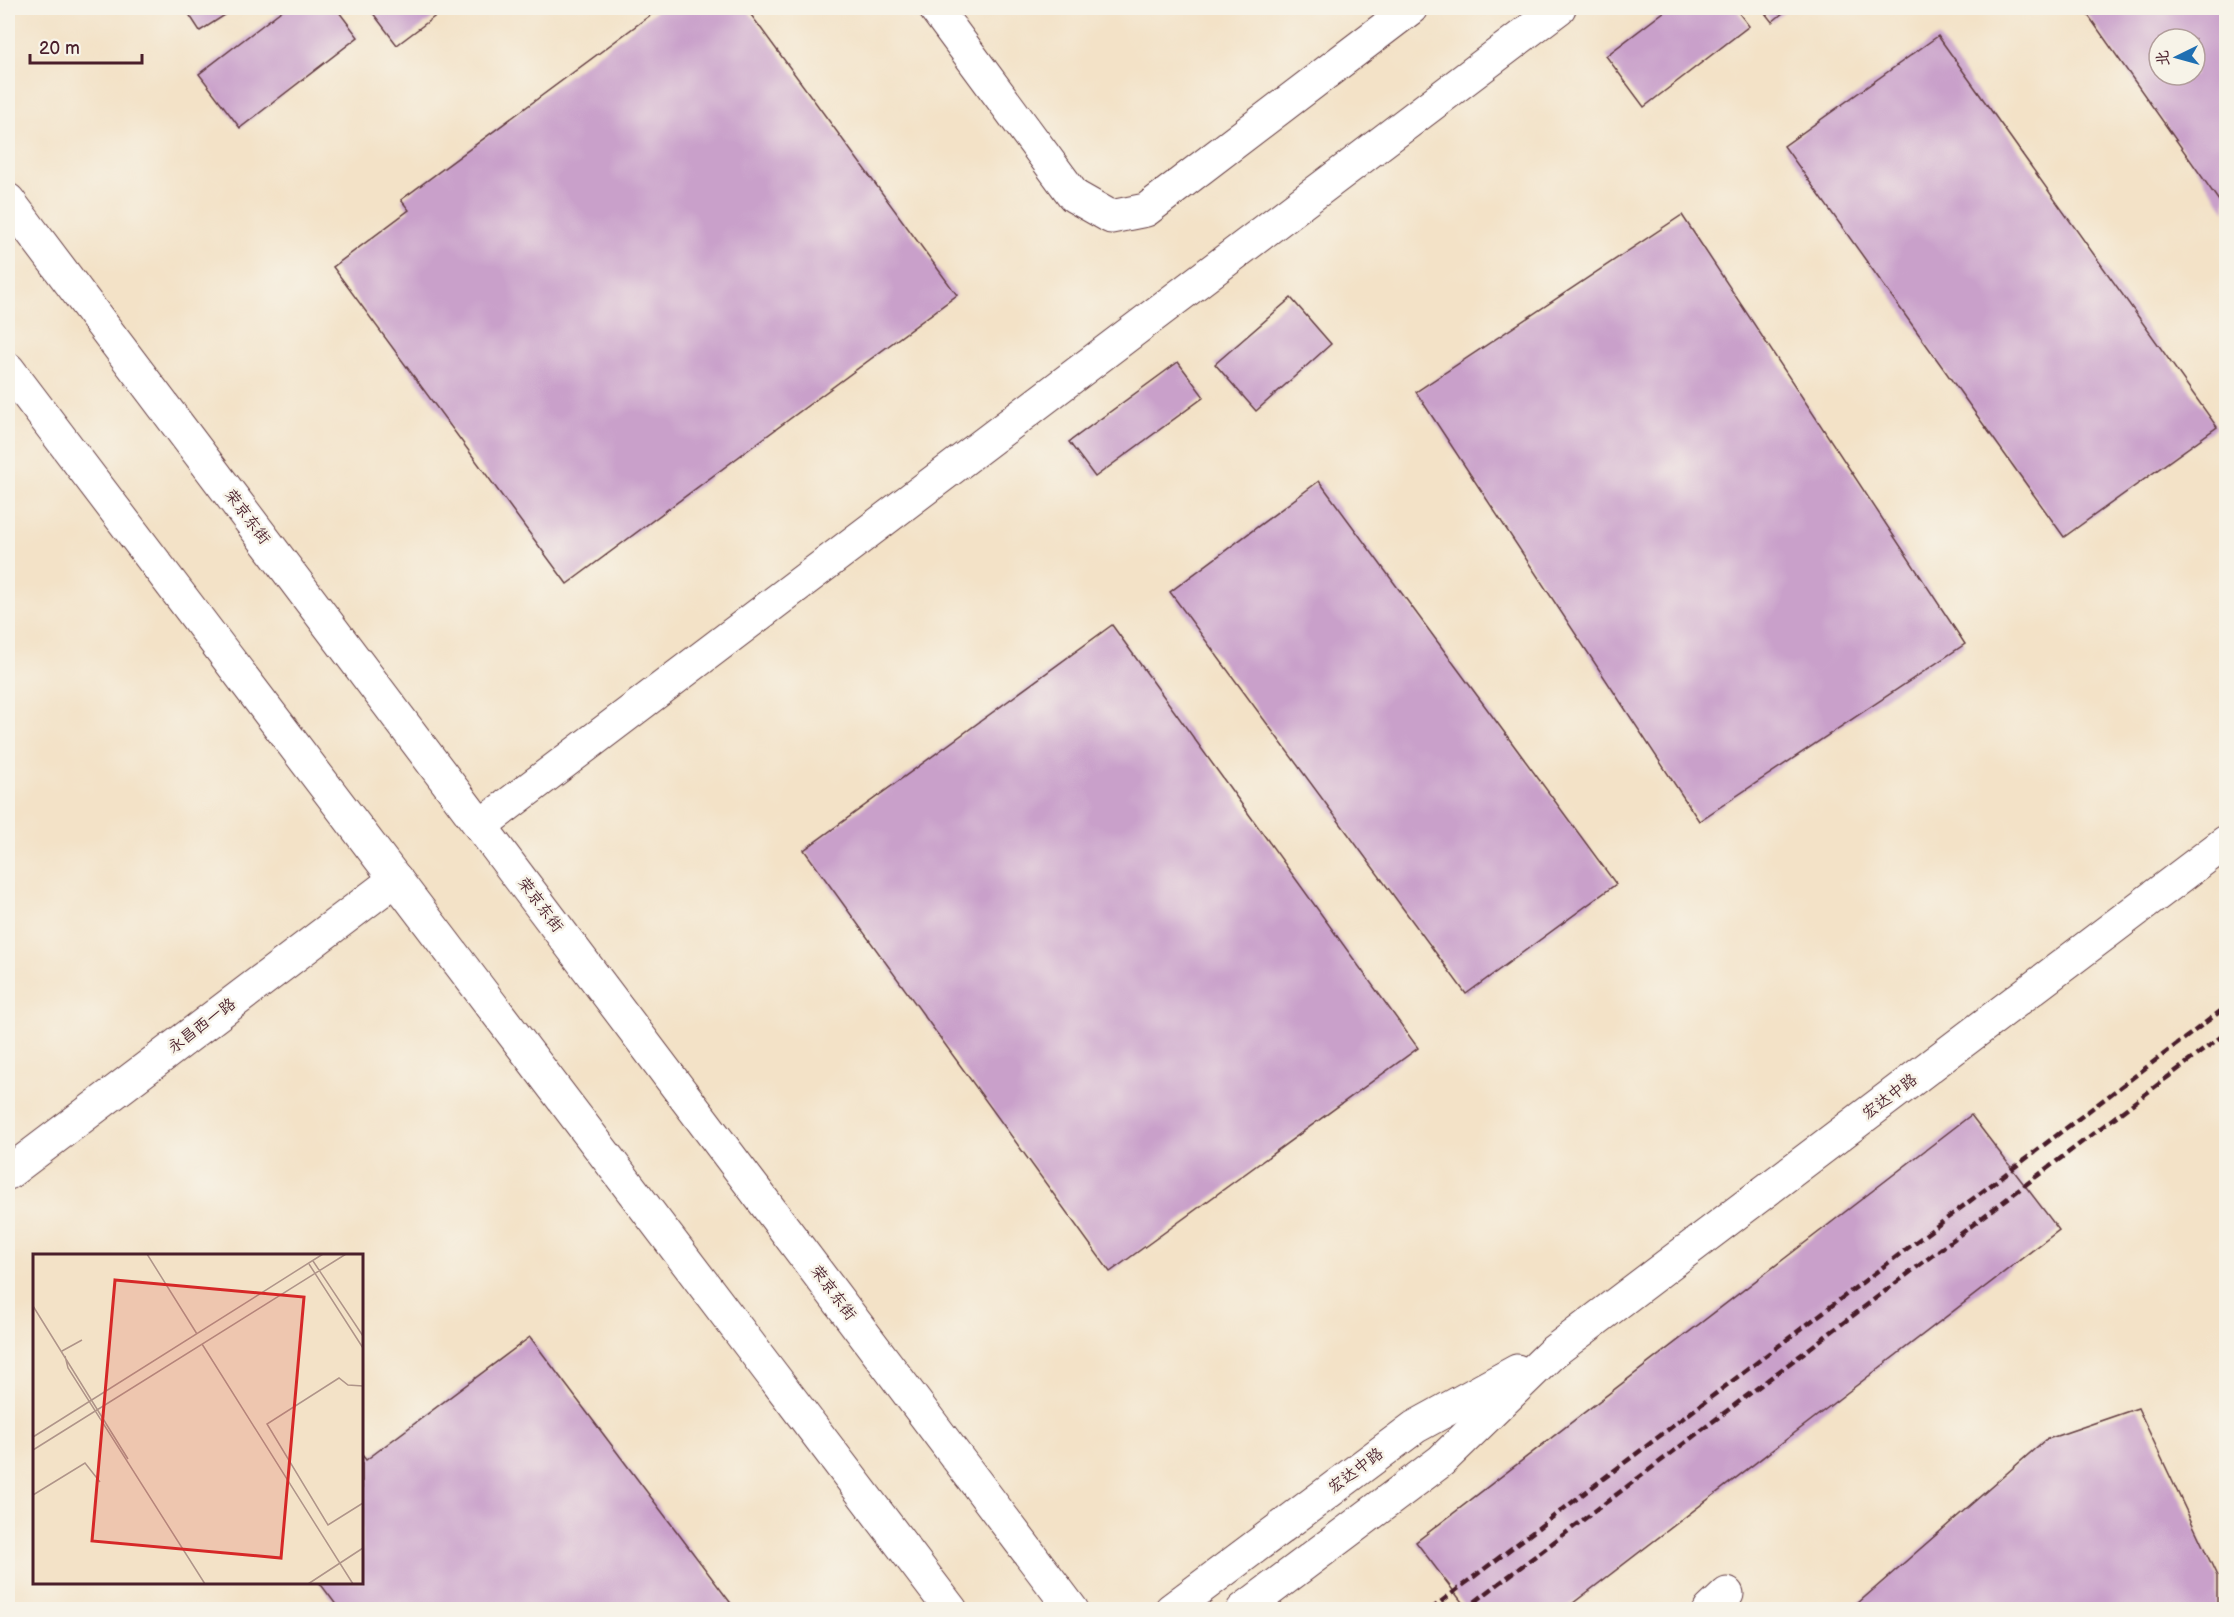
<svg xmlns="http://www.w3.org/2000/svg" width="2234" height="1617" font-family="'Balsamiq Sans','LXGW WenKai TC',sans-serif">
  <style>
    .building { fill: #c9a0ca; fill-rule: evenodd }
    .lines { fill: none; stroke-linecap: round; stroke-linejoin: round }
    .minor-casing { stroke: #633c42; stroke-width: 35 }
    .major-casing { stroke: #633c42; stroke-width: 35 }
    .minor { stroke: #fff; stroke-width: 33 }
    .major { stroke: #fff; stroke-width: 33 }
    .rail { stroke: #4a1f2b; stroke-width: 4.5; stroke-dasharray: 9 4.5; stroke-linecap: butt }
    .labels { text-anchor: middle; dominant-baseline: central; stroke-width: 5; stroke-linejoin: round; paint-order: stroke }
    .street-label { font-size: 16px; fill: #4a1f2b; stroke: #f7f3e8 }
    .inset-road { fill: none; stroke: #af9489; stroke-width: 1.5 }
    .view { fill: #d62828; fill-opacity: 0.15; stroke: #d62828; stroke-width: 3 }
    .inset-edge { fill: none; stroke: #4a1f2b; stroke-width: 3 }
  </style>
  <rect width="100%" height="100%" fill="#f7f3e8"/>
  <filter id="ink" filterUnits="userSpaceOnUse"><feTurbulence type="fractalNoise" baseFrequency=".0167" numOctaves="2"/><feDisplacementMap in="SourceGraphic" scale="12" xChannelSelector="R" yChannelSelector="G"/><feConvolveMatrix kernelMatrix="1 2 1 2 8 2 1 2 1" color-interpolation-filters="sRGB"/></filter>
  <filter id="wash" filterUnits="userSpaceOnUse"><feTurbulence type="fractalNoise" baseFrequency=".008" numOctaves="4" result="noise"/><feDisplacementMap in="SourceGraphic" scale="24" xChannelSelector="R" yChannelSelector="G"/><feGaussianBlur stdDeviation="1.35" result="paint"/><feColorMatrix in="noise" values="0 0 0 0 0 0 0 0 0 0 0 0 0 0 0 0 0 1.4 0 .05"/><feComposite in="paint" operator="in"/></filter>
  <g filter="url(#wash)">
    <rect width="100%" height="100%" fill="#f3e2c7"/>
    <g id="blocks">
      <g class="building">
        <polygon points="185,8 236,8 200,31"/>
        <polygon points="285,8 336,8 358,37 240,128 199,74"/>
        <polygon points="369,8 446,8 397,45"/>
        <polygon points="660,8 746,8 957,295 567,584 333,267 409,210 401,200"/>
        <polygon points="1669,8 1735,8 1749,26 1644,107 1606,56"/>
        <polygon points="1761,8 1789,8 1772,22"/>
        <path d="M2083,8H2226V211ZM2159,39H2195V75H2159Z"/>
        <polygon points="1938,36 2217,427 2064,537 1784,146"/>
        <polygon points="1682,215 1965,644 1699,821 1416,392"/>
        <polygon points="1291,298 1331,344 1256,411 1215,364"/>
        <polygon points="1178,362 1204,397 1095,477 1069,442"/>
        <polygon points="1319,481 1616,884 1466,994 1170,592"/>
        <polygon points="1112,625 1418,1048 1110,1272 804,850"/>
        <polygon points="1971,1115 2059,1230 1564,1610 1468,1610 1416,1542"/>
        <polygon points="530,1337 736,1610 340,1610 319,1582 362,1582 362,1455 366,1460"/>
        <polygon points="2138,1408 2217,1576 2217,1610 1850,1610 2045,1440"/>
      </g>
    </g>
  </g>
  <g filter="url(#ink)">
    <use href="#blocks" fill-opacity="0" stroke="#633c42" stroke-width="1.5"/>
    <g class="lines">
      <defs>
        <g id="minor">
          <polyline points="935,8 1074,196 1111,217 1146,210 1411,8"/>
          <polyline points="480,826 1559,8"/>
          <polyline points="8,1173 396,879"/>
          <polyline points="1171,1610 1415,1427 1517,1371"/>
          <polyline points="1243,1610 1441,1461 1553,1352 2226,842"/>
          <polyline points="1710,1610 1727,1594"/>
        </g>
        <g id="major">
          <polyline points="8,200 1072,1610"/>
          <polyline points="8,369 951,1610"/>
        </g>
      </defs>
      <use href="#minor" class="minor-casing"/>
      <use href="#major" class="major-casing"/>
      <use href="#minor" class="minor"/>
      <use href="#major" class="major"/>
      <g class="rail">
        <polyline points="1430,1610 2226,1007"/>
        <polyline points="1464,1610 2226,1033"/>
      </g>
    </g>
  </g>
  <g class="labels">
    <g class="street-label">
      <text transform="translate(247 517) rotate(53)">荣京东街</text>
      <text transform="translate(540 905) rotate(53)">荣京东街</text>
      <text transform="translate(202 1026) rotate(-37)">永昌西一路</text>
      <text transform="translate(1890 1097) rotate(-37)">宏达中路</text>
      <text transform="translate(833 1293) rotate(53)">荣京东街</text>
      <text transform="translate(1356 1471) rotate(-37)">宏达中路</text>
    </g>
  </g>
  <g transform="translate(33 1254)">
    <rect width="330" height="330" fill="#f3e2c7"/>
    <path class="inset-road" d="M114,0L164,80M280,7L330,82M276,10L330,94M0,52L95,205M169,90L320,330M29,97L49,86M32,102L35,114L172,330M330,132L315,131L306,124L234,170L295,271L330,249M0,183L290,0M0,196L313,0M0,241L52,209L67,228M275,330L330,294"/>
    <path class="view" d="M82,26L271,43L248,304L59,287Z"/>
    <rect width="330" height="330" class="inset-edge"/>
  </g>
  <rect width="2234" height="1617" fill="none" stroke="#f7f3e8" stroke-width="30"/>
  <g transform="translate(2177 57) rotate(265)"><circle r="28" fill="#f7f3e8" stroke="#b29e9c" stroke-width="1.5"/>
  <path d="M0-4.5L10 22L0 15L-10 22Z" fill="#1f6fb2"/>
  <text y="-9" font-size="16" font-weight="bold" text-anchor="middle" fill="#4a1f2b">北</text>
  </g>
  <path d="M30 54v9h112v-9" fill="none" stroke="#4a1f2b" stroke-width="3"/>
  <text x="39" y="54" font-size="18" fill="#4a1f2b" stroke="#f7f3e8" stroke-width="4.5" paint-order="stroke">20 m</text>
</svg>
